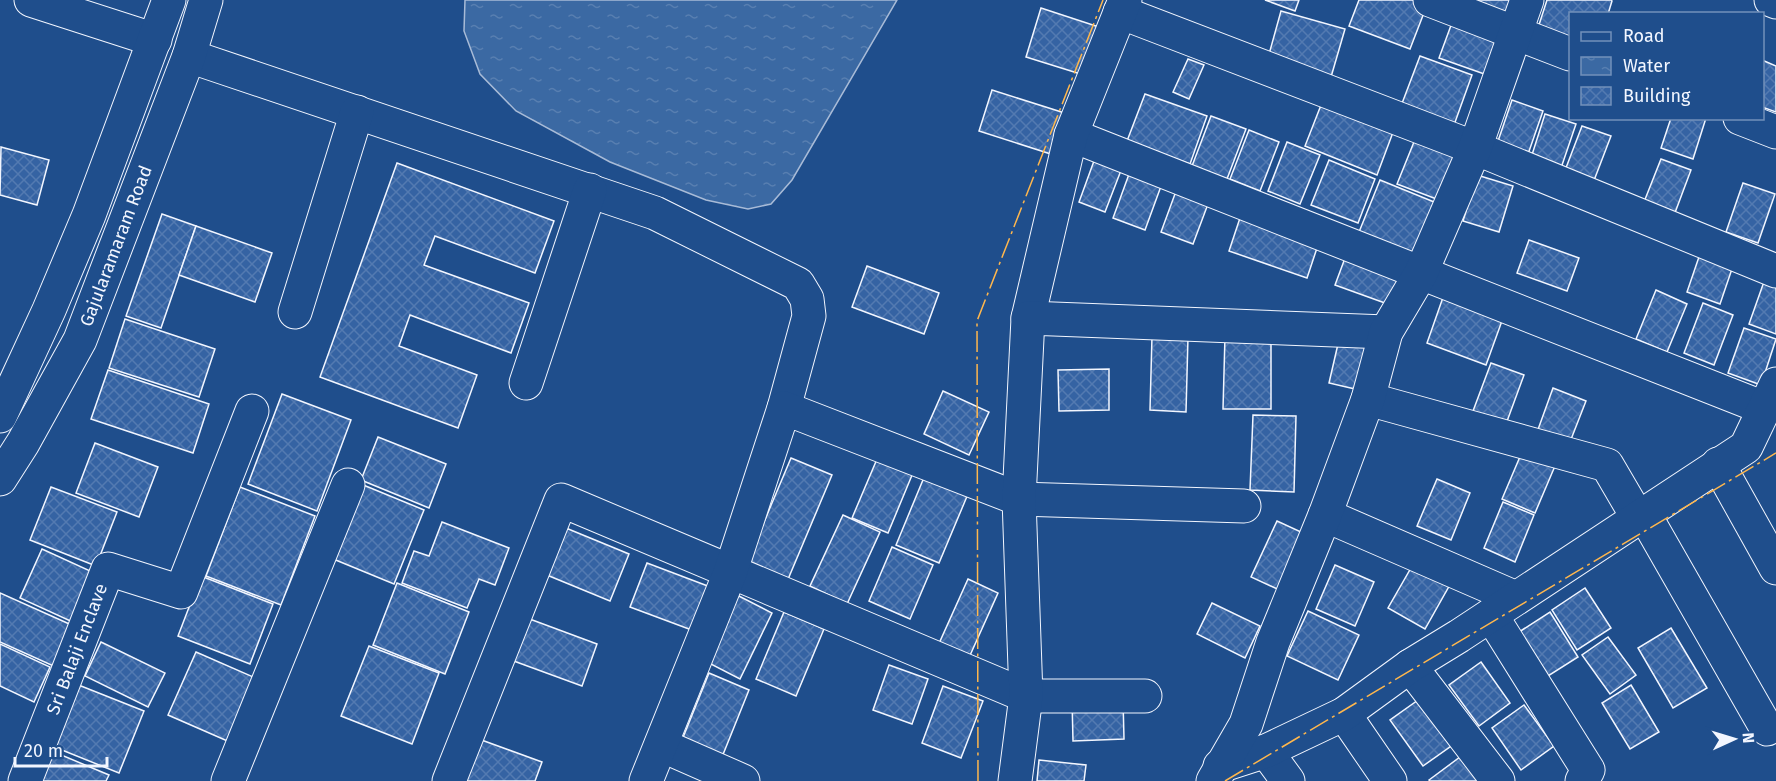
<svg xmlns="http://www.w3.org/2000/svg" width="1776" height="781" font-family="'Fira Sans',sans-serif">
  <style>
    .water { fill: url(#water-ripples); stroke: #a8bbd7; stroke-width: 1.5 }
    .building { fill: url(#building-cross-hatch); stroke: #f2f6ff; stroke-width: 1.5 }
    .lines { fill: none; stroke-linecap: round; stroke-linejoin: round }
    .minor-casing { stroke: #f2f6ff; stroke-width: 35 }
    .major-casing { stroke: #f2f6ff; stroke-width: 35 }
    .minor { stroke: #1f4e8c; stroke-width: 33 }
    .major { stroke: #1f4e8c; stroke-width: 33 }
    .power { stroke: #ffb74d; stroke-width: 1.5; stroke-dasharray: 21 4.5 3 4.5; stroke-linecap: butt }
    .labels { text-anchor: middle; dominant-baseline: central; stroke-width: 4.5; stroke-linejoin: round; paint-order: stroke }
    .street-label { font-size: 18px; fill: #f2f6ff; stroke: #1f4e8c }
  </style>
  <defs>
    <pattern id="water-ripples" width="26" height="14" patternUnits="userSpaceOnUse" patternTransform="scale(1.5)"><rect width="26" height="14" fill="#3b69a3"/><path d="M2 4q2-2 4 0t4 0M15 11q2-2 4 0t4 0" fill="none" stroke="#587fb1"/></pattern>
    <pattern id="building-cross-hatch" width="8" height="8" patternUnits="userSpaceOnUse" patternTransform="scale(1.5)"><rect width="8" height="8" fill="#3563a3"/><path d="M0 0l8 8M0 8l8-8" fill="none" stroke="#537ab1"/></pattern>
  </defs>
  <rect width="100%" height="100%" fill="#1f4e8c"/>
  <polygon class="water" points="465,0 897,0 792,180 771,204 748,209 706,200 610,162 516,111 480,74 464,31"/>
  <g class="building">
    <polygon points="1265,0 1299,0 1295,11"/>
    <polygon points="1359,0 1414,0 1427,5 1410,49 1349,26"/>
    <polygon points="1473,0 1515,0 1508,16"/>
    <polygon points="1547,0 1611,0 1612,1 1608,14 1570,14 1570,43 1537,31"/>
    <polygon points="1041,8 1102,28 1087,76 1026,57"/>
    <polygon points="1281,11 1345,29 1331,77 1268,58"/>
    <polygon points="1453,20 1503,39 1490,76 1439,58"/>
    <polygon points="1420,56 1472,75 1454,125 1401,106"/>
    <polygon points="1188,59 1204,65 1189,99 1173,92"/>
    <polygon points="1762,60 1776,66 1776,112 1762,107"/>
    <polygon points="992,90 1071,115 1057,156 979,131"/>
    <polygon points="1145,94 1207,116 1190,164 1127,141"/>
    <polygon points="1323,100 1395,127 1377,175 1305,146"/>
    <polygon points="1512,100 1543,111 1527,157 1496,147"/>
    <polygon points="1545,114 1576,124 1560,171 1530,161"/>
    <polygon points="1211,116 1246,129 1227,179 1192,166"/>
    <polygon points="1671,118 1706,118 1693,159 1661,148"/>
    <polygon points="1582,126 1611,136 1593,183 1564,173"/>
    <polygon points="1249,130 1279,142 1260,191 1230,179"/>
    <polygon points="1416,137 1465,157 1447,203 1397,184"/>
    <polygon points="1287,142 1320,155 1300,204 1268,191"/>
    <polygon points="1,147 49,160 37,205 0,195"/>
    <polygon points="1098,150 1125,160 1105,212 1079,202"/>
    <polygon points="1661,159 1691,170 1673,218 1642,207"/>
    <polygon points="1329,160 1375,179 1358,223 1311,205"/>
    <polygon points="397,163 554,221 535,273 435,236 424,265 529,303 511,353 410,315 399,346 477,375 458,428 320,377"/>
    <polygon points="1132,166 1164,178 1145,230 1113,218"/>
    <polygon points="1477,175 1513,186 1499,232 1463,221"/>
    <polygon points="1380,180 1439,204 1418,256 1359,232"/>
    <polygon points="1179,183 1211,196 1193,244 1161,232"/>
    <polygon points="1743,183 1775,194 1758,243 1726,232"/>
    <polygon points="1243,209 1321,236 1307,278 1229,251"/>
    <polygon points="162,214 196,226 161,328 126,316"/>
    <polygon points="196,226 272,253 255,302 179,275"/>
    <polygon points="1529,240 1579,258 1567,291 1517,273"/>
    <polygon points="1348,250 1409,272 1396,307 1335,285"/>
    <polygon points="1701,251 1734,263 1720,304 1687,292"/>
    <polygon points="867,266 939,293 924,334 852,307"/>
    <polygon points="1766,276 1776,280 1776,334 1749,324"/>
    <polygon points="1447,286 1507,307 1486,365 1427,343"/>
    <polygon points="1656,290 1687,304 1667,352 1636,339"/>
    <polygon points="1703,303 1733,315 1714,365 1684,353"/>
    <polygon points="125,319 215,349 199,397 109,368"/>
    <polygon points="1744,328 1776,339 1761,385 1728,373"/>
    <polygon points="1341,331 1379,339 1368,392 1329,383"/>
    <polygon points="1152,336 1188,337 1186,412 1150,410"/>
    <polygon points="1225,336 1271,337 1271,409 1223,409"/>
    <polygon points="1491,363 1524,375 1506,424 1473,411"/>
    <polygon points="1109,369 1109,410 1059,411 1058,370"/>
    <polygon points="108,370 209,404 193,453 91,419"/>
    <polygon points="1553,388 1586,401 1568,447 1536,435"/>
    <polygon points="943,391 989,412 969,455 924,434"/>
    <polygon points="282,394 351,420 317,511 248,484"/>
    <polygon points="1253,415 1296,416 1294,492 1250,490"/>
    <polygon points="378,437 446,464 429,508 361,480"/>
    <polygon points="95,443 158,467 139,517 76,493"/>
    <polygon points="880,452 915,468 888,533 852,518"/>
    <polygon points="1522,452 1555,466 1535,513 1502,499"/>
    <polygon points="791,458 832,475 786,584 745,567"/>
    <polygon points="925,475 968,494 939,563 896,545"/>
    <polygon points="1437,479 1470,493 1451,540 1417,526"/>
    <polygon points="356,482 424,510 394,584 326,556"/>
    <polygon points="51,487 117,512 96,566 30,540"/>
    <polygon points="240,487 315,516 281,605 206,576"/>
    <polygon points="1503,502 1534,515 1515,562 1484,548"/>
    <polygon points="843,515 880,532 847,604 810,586"/>
    <polygon points="1277,521 1312,537 1286,593 1251,577"/>
    <polygon points="442,522 509,548 495,585 479,579 467,608 402,583 414,551 429,556"/>
    <polygon points="561,526 629,554 610,601 542,573"/>
    <polygon points="892,547 933,565 910,619 869,601"/>
    <polygon points="42,549 99,575 77,624 20,598"/>
    <polygon points="1415,561 1452,581 1425,629 1388,608"/>
    <polygon points="647,563 713,588 697,632 630,607"/>
    <polygon points="1335,565 1374,582 1355,626 1316,609"/>
    <polygon points="201,576 273,604 250,664 178,636"/>
    <polygon points="968,579 998,593 967,662 937,648"/>
    <polygon points="397,583 469,612 445,674 373,645"/>
    <polygon points="1585,588 1611,628 1577,650 1552,610"/>
    <polygon points="0,593 76,627 58,668 0,642"/>
    <polygon points="733,593 772,613 740,679 701,659"/>
    <polygon points="1212,603 1260,626 1245,658 1197,634"/>
    <polygon points="1308,611 1359,635 1338,680 1287,656"/>
    <polygon points="784,612 824,629 796,696 756,679"/>
    <polygon points="1550,612 1578,657 1548,676 1519,632"/>
    <polygon points="527,618 597,644 582,686 511,660"/>
    <polygon points="1671,628 1707,688 1673,708 1638,648"/>
    <polygon points="1608,637 1636,675 1610,694 1582,655"/>
    <polygon points="101,642 165,673 148,707 85,676"/>
    <polygon points="0,644 50,667 34,702 0,686"/>
    <polygon points="369,646 439,673 412,744 341,716"/>
    <polygon points="196,652 260,680 232,743 168,715"/>
    <polygon points="1481,662 1510,703 1479,726 1449,685"/>
    <polygon points="889,665 928,679 912,724 873,710"/>
    <polygon points="709,673 749,690 722,757 682,740"/>
    <polygon points="76,684 144,711 119,773 52,746"/>
    <polygon points="1631,685 1659,732 1630,749 1602,703"/>
    <polygon points="943,686 983,701 961,758 922,743"/>
    <polygon points="1421,698 1454,744 1423,766 1390,720"/>
    <polygon points="1123,699 1124,739 1073,741 1072,700"/>
    <polygon points="1524,705 1554,746 1521,770 1492,728"/>
    <polygon points="476,738 542,762 535,781 460,781"/>
    <polygon points="47,749 109,775 106,781 34,781"/>
    <polygon points="1464,754 1484,781 1430,781 1429,780"/>
    <polygon points="1039,760 1086,765 1084,781 1037,781"/>
  </g>
  <g class="lines">
    <defs>
      <g id="minor">
        <polyline points="31,0 155,40"/>
        <polyline points="1430,0 1570,54"/>
        <polyline points="1771,0 1776,2"/>
        <polyline points="1120,12 1475,148 1776,271"/>
        <polyline points="189,56 655,213 798,284 807,299 809,316 784,408"/>
        <polyline points="1740,118 1776,132"/>
        <polyline points="1071,135 1764,408"/>
        <polyline points="295,312 357,112"/>
        <polyline points="1028,318 1071,135 1125,0"/>
        <polyline points="526,383 590,190"/>
        <polyline points="1368,399 1607,465 1638,518"/>
        <polyline points="1718,464 1776,568"/>
        <polyline points="1644,514 1767,729"/>
        <polyline points="1325,515 1516,598"/>
        <polyline points="1491,615 1588,770 1582,781"/>
        <polyline points="1410,666 1498,781"/>
        <polyline points="1344,714 1390,781"/>
        <polyline points="661,745 743,781"/>
        <polyline points="1266,751 1288,781"/>
        <polyline points="1220,766 1266,751 1344,714 1410,666 1459,636 1746,447 1776,384"/>
        <polyline points="25,781 108,569 181,592 252,411"/>
        <polyline points="228,781 348,485"/>
        <polyline points="449,781 561,500 1026,696 1145,696"/>
        <polyline points="646,781 730,573 784,408 1019,499 1244,506"/>
        <polyline points="1015,781 1026,696 1019,499 1028,318 1386,332"/>
        <polyline points="1213,781 1246,724 1273,642 1325,515 1368,399 1386,332 1421,273 1475,148 1527,0"/>
      </g>
      <g id="major">
        <polyline points="0,416 49,310 89,215 169,0"/>
        <polyline points="0,479 23,443 80,340 189,56 206,0"/>
      </g>
    </defs>
    <use href="#minor" class="minor-casing"/>
    <use href="#major" class="major-casing"/>
    <use href="#minor" class="minor"/>
    <use href="#major" class="major"/>
    <g class="power">
      <polyline points="978,781 977,321 1103,0"/>
      <polyline points="1225,781 1776,453"/>
    </g>
  </g>
  <g class="labels">
    <g class="street-label">
      <text transform="translate(116 246) rotate(-69)">Gajularamaram Road</text>
      <text transform="translate(77 649) rotate(-69)">Sri Balaji Enclave</text>
    </g>
  </g>
  <rect x="1569" y="12" width="195" height="108" fill="#1f4e8c" stroke="#7391ba" stroke-width="1.5"/>
  <rect x="1581" y="32" width="30" height="9" fill="#1f4e8c" stroke="#7391ba" stroke-width="1.5"/>
  <text x="1623" y="42" font-size="18" fill="#f2f6ff">Road</text>
  <rect x="1581" y="57" width="30" height="18" fill="url(#water-ripples)" stroke="#7391ba" stroke-width="1.5"/>
  <text x="1623" y="72" font-size="18" fill="#f2f6ff">Water</text>
  <rect x="1581" y="87" width="30" height="18" fill="url(#building-cross-hatch)" stroke="#7391ba" stroke-width="1.5"/>
  <text x="1623" y="102" font-size="18" fill="#f2f6ff">Building</text>
  <g transform="translate(1734 739) rotate(86)" stroke="#1f4e8c" stroke-width="4.5" paint-order="stroke">
  <path d="M0-4.5L10 22L0 15L-10 22Z" fill="#f2f6ff"/>
  <text y="-9" font-size="16" font-weight="bold" text-anchor="middle" fill="#f2f6ff">N</text>
  </g>
  <path d="M15 757v9h92v-9" fill="none" stroke="#f2f6ff" stroke-width="3"/>
  <text x="24" y="757" font-size="18" fill="#f2f6ff" stroke="#1f4e8c" stroke-width="4.5" paint-order="stroke">20 m</text>
</svg>
